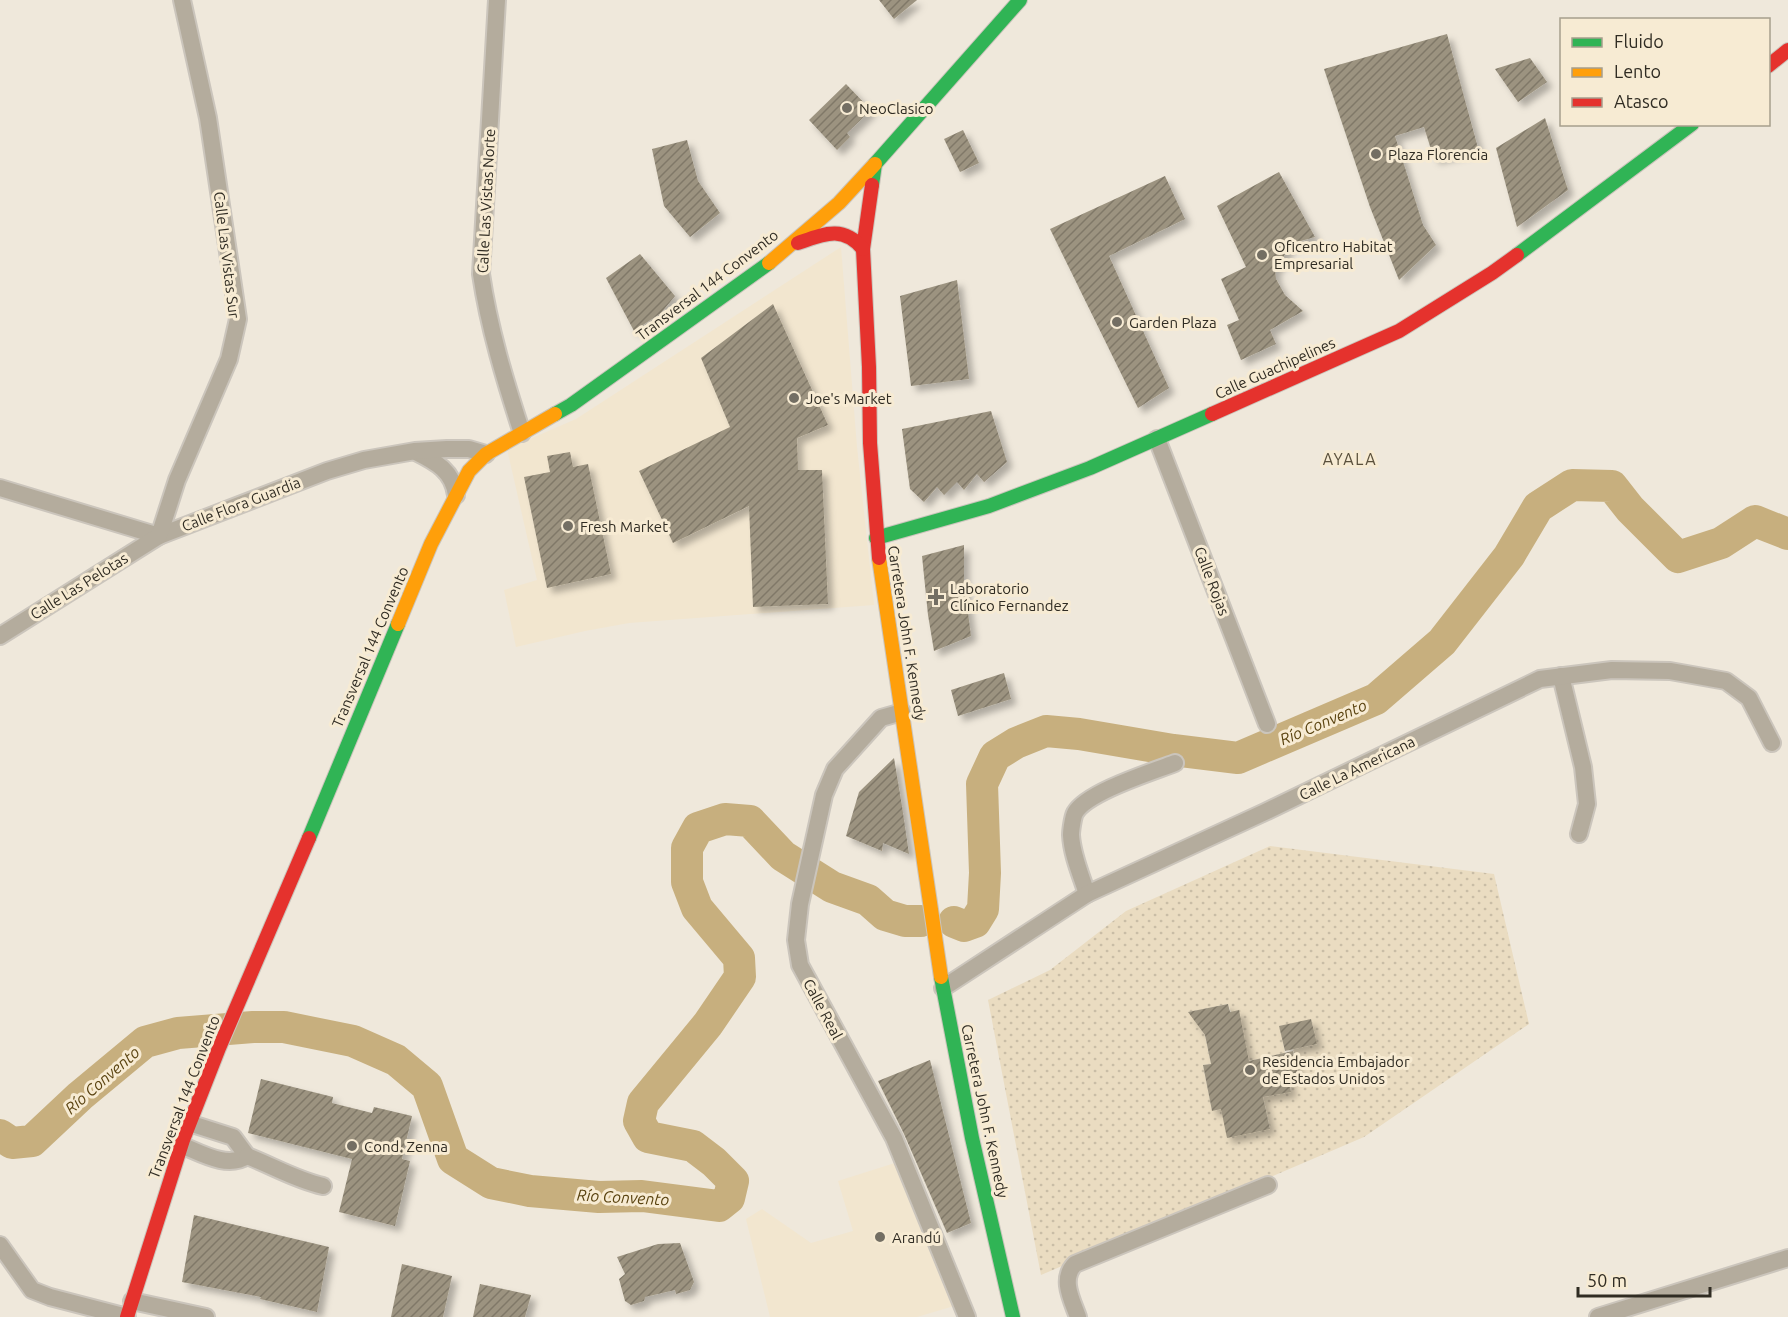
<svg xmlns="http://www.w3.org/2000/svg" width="1788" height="1317" font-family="Ubuntu,sans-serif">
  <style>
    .built { fill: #f2e6cf }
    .garden { fill: url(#garden-dots); fill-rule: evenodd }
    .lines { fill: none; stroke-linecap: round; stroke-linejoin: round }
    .river { stroke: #c7af7e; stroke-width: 32 }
    .building { fill: url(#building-hatch); filter: url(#shadow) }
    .street-casing { stroke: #cbc5bc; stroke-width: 20 }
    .fast-casing { stroke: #cbc5bc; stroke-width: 16 }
    .slow-casing { stroke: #cbc5bc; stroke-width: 16 }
    .jam-casing { stroke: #cbc5bc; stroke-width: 16 }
    .street { stroke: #b4ac9d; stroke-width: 16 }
    .fast { stroke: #30b455; stroke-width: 14 }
    .slow { stroke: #ff9f0a; stroke-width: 14 }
    .jam { stroke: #e5322d; stroke-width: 14 }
    .poi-dot { fill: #736e63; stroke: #f7ebd3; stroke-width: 2 }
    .labels { text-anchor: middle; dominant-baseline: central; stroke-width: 6; stroke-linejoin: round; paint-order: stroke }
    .poi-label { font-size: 15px; fill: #302c23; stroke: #f7ebd3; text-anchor: start }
    .street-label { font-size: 15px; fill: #302c23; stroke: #f7ebd3 }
    .neighbourhood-label { font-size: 16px; letter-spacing: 1.5px; fill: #5a503c; stroke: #f7ebd3 }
    .water-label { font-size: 16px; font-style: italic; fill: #5a4310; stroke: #f7ebd3 }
  </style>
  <defs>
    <pattern id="garden-dots" width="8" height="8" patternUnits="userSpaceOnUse" patternTransform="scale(1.5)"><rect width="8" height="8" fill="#eadcc1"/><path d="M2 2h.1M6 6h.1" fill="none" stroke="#c9bda6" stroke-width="1.8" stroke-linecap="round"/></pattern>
    <pattern id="building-hatch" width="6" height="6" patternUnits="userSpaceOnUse" patternTransform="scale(1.5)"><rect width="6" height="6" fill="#9c9380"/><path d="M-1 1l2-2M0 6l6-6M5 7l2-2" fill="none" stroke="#807868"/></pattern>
    <filter id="shadow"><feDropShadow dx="5.5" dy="5.5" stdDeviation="3" flood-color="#0004"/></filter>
  </defs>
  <rect width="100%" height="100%" fill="#efe8db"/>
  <g class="built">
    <polygon points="841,247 857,447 874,605 629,623 585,631 516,647 504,590 537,580 507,449 576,419"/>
    <polygon points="898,1162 954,1306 917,1317 770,1317 746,1219 762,1209 811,1243 853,1231 838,1181"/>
  </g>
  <path class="garden" d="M1270,846L1494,874L1529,1024L1364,1137L1041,1275L988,1000L1050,970L1126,911ZM1228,1004L1249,1061L1285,1053L1280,1026L1311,1020L1316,1044L1293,1049L1298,1075L1288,1077L1291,1091L1263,1097L1270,1129L1221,1109L1212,1110L1203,1065L1211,1064L1205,1035L1189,1012Z"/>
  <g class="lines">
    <g class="river">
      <polyline points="954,922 964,926 975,922 983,909 985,873 982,784 995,756 1016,743 1046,731 1079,734 1173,750 1238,758 1376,699 1442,642 1509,556 1538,507 1572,485 1612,486 1630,509 1678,557 1721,543 1755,521 1788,534"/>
      <polyline points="0,1135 12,1143 32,1141 80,1096 145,1042 178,1033 253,1027 284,1027 353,1041 396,1060 427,1086 453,1159 491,1183 530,1191 599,1197 642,1196 719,1206 729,1198 733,1181 714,1162 693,1146 648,1137 639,1121 643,1103 708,1024 740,977 739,958 697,908 687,882 687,848 698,828 725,819 750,821 783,856 832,887 868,900 885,915 905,921 921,921"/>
    </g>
  </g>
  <g class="building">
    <polygon points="879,0 917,0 894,19"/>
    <polygon points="1447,34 1478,148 1434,159 1424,127 1395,136 1423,225 1436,245 1399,280 1370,207 1324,69"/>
    <polygon points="1530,58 1547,82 1518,102 1495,69"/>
    <polygon points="846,84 871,110 847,133 850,137 837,150 809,120"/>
    <polygon points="1545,118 1568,190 1517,227 1496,148"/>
    <polygon points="963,130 979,163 960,172 944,139"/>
    <polygon points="687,140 698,181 720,213 690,237 664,206 652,149"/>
    <polygon points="1279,172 1315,237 1297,242 1288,248 1281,262 1275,269 1276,279 1285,295 1303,311 1270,330 1276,344 1241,360 1227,325 1239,320 1221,279 1246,267 1217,206"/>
    <polygon points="1165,176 1185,219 1109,256 1169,388 1138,408 1050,229"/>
    <polygon points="640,254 675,296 661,313 634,331 606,278"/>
    <polygon points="957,280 969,379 911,386 900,296"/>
    <polygon points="773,304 828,425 797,438 798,470 822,470 828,604 753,607 749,506 673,543 639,471 730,427 701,358"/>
    <polygon points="991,411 1007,462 984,482 977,474 964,490 957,482 944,495 937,487 924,502 910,489 902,429"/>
    <polygon points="570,452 573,467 588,464 611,574 547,588 524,477 550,472 547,456"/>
    <polygon points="964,545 964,581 971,636 934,651 928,615 922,556"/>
    <polygon points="1004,673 1011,699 958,716 951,690"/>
    <polygon points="894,758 902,806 909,854 883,843 882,851 846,836 859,792"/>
    <polygon points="1228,1004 1230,1012 1239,1010 1249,1061 1293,1051 1298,1075 1288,1077 1291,1092 1263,1097 1270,1129 1227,1138 1221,1109 1212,1111 1203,1065 1211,1064 1205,1035 1188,1012"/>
    <polygon points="1311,1019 1317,1044 1285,1051 1279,1026"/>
    <polygon points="930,1060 971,1223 947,1233 904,1134 878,1081"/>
    <polygon points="261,1079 333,1097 332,1103 372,1113 374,1107 412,1116 402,1159 410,1161 395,1226 339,1212 352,1159 248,1133"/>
    <polygon points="194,1215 329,1247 317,1312 260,1299 261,1297 182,1282"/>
    <polygon points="680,1243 694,1282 690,1290 676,1294 675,1290 645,1297 644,1301 631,1305 625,1301 619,1279 625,1274 617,1257 658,1244"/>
    <polygon points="402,1264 452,1276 443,1317 391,1317"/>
    <polygon points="480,1284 531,1295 525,1317 473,1317"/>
  </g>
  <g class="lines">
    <defs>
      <g id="street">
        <path d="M497,0L481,274C489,328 505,381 522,433"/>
        <polyline points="1157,439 1267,724"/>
        <path d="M416,452C436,462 453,471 456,495"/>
        <polyline points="0,488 159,536 327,471 364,460 415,451 447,449 469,449 486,454"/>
        <polyline points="0,636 159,536 177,480 229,359 238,319 208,118 182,0"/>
        <polyline points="1561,676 1583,767 1587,804 1579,834"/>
        <polyline points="902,712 881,718 863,738 835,769 824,795 800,904 796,940 800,965 894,1138 967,1317"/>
        <path d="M1087,894C1081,875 1072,855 1071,835C1071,830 1073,817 1075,813C1087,792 1152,772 1175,763"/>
        <polyline points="943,988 1087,894 1265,812 1540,679 1612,670 1670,671 1726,681 1749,698 1772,743"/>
        <path d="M181,1145C201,1153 227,1169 247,1156L233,1137L189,1123"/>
        <path d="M247,1156C273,1166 296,1180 323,1186"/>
        <polyline points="0,1245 32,1290 50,1297 127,1317"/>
        <polyline points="132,1301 206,1317"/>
        <path d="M1078,1317C1072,1300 1060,1279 1075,1264L1268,1185"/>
        <polyline points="1598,1317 1788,1258"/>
      </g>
      <g id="fast">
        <polyline points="872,185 875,164 1020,0"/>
        <polyline points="1517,255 1692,124"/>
        <polyline points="555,414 571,405 769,263"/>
        <polyline points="876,538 989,506 1090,468 1212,414"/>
        <polyline points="309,838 398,624"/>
        <polyline points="941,977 972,1138 1013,1317"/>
      </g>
      <g id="slow">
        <polyline points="769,263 839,203 875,164"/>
        <polyline points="879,558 941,977"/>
        <polyline points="398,624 431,544 469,471 486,454 555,414"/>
      </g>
      <g id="jam">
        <polyline points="1768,66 1788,50"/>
        <polyline points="872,185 863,249 869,367 870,443 879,558"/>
        <path d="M798,243C824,234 843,225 863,249"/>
        <polyline points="1212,414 1399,331 1492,273 1517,255"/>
        <polyline points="127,1317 183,1140 219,1048 309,838"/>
      </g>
    </defs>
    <use href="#street" class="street-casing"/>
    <use href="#fast" class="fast-casing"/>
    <use href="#slow" class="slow-casing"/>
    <use href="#jam" class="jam-casing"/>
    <use href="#street" class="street"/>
    <use href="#fast" class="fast"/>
    <use href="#slow" class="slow"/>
    <use href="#jam" class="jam"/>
  </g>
  <g class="poi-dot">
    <circle cx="847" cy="108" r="6"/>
    <circle cx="1376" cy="154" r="6"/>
    <circle cx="1262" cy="255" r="6"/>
    <circle cx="1117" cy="322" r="6"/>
    <circle cx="794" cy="398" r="6"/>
    <circle cx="568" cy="526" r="6"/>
    <path d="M933 588h6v6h6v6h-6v6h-6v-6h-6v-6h6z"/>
    <circle cx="1250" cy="1070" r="6"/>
    <circle cx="352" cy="1146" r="6"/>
    <circle cx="880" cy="1237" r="6"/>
  </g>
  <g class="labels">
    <g class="poi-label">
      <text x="859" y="108">NeoClasico</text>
      <text x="1388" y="154">Plaza Florencia</text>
      <text x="1274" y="246">Oficentro Habitat<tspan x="1274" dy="17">Empresarial</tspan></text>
      <text x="1129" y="322">Garden Plaza</text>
      <text x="806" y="398">Joe's Market</text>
      <text x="580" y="526">Fresh Market</text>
      <text x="950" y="588">Laboratorio<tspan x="950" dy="17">Clínico Fernandez</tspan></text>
      <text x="1262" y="1061">Residencia Embajador<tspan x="1262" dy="17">de Estados Unidos</tspan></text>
      <text x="364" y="1146">Cond. Zenna</text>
      <text x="892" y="1237">Arandú</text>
    </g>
    <g class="street-label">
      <text transform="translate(486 201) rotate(-87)">Calle Las Vistas Norte</text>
      <text transform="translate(227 255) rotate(83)">Calle Las Vistas Sur</text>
      <text transform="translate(707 285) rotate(-37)">Transversal 144 Convento</text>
      <text transform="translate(1275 368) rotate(-24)">Calle Guachipelines</text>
      <text transform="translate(241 504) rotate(-21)">Calle Flora Guardia</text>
      <text transform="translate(1212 581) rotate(69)">Calle Rojas</text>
      <text transform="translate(79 586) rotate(-32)">Calle Las Pelotas</text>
      <text transform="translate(907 633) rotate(81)">Carretera John F. Kennedy</text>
      <text transform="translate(370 647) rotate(-67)">Transversal 144 Convento</text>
      <text transform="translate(1357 768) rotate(-26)">Calle La Americana</text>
      <text transform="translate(823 1009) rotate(62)">Calle Real</text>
      <text transform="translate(184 1097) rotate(-69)">Transversal 144 Convento</text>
      <text transform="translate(985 1111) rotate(78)">Carretera John F. Kennedy</text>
    </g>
    <g class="neighbourhood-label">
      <text x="1350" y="459">AYALA</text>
    </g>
    <g class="water-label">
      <text transform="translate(1323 722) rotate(-23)">Río Convento</text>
      <text transform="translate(102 1080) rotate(-41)">Río Convento</text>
      <text transform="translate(623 1197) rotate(3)">Río Convento</text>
    </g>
  </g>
  <rect x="1560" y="18" width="210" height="108" fill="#f7ebd3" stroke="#a79f8d" stroke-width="1.5"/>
  <rect x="1572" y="38" width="30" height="9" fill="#30b455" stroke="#a79f8d" stroke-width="1.5"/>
  <text x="1614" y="48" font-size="18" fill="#302c23">Fluido</text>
  <rect x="1572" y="68" width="30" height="9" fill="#ff9f0a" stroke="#a79f8d" stroke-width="1.5"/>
  <text x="1614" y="78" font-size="18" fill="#302c23">Lento</text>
  <rect x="1572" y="98" width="30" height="9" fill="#e5322d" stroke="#a79f8d" stroke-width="1.5"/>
  <text x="1614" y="108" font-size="18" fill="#302c23">Atasco</text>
  <path d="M1578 1287v9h132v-9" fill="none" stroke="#302c23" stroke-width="3"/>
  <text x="1587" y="1287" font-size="18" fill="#302c23" stroke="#f7ebd3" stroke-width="4.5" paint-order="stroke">50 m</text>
</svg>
